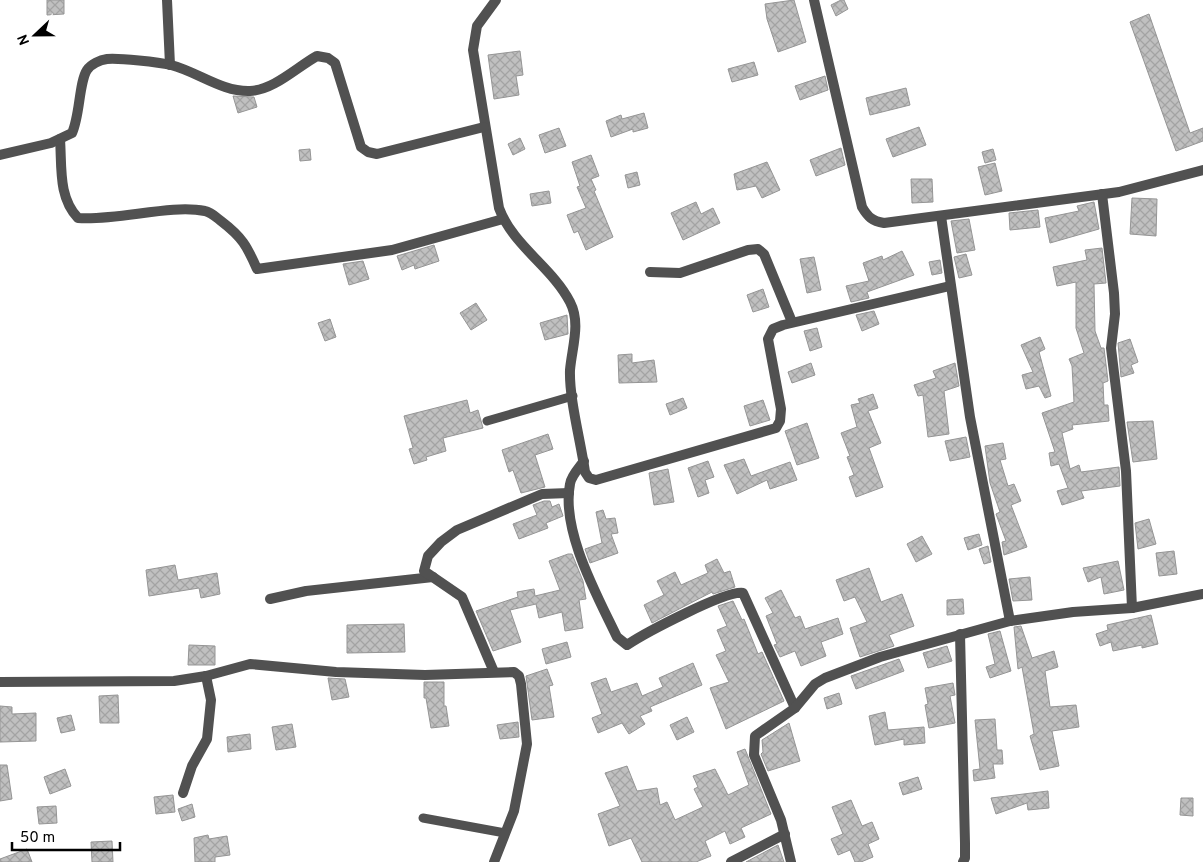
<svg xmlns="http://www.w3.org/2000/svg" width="1203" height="862" font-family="Overpass,sans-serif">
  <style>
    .building { fill: url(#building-cross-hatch); stroke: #959595 }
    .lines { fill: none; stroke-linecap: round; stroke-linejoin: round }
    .lane { stroke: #515151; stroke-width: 9 }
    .street { stroke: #515151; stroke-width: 10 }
  </style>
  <defs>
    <pattern id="building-cross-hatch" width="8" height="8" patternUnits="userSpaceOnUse" patternTransform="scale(1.25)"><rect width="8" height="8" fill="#c0c0c0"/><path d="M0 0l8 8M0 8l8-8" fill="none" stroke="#a3a3a3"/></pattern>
  </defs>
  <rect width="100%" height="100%" fill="#fff"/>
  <g class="building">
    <polygon points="47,0 64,0 64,14 47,15"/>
    <polygon points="794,0 806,42 778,52 767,19 765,4"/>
    <polygon points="841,0 844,0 848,9 836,16 831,5"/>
    <polygon points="1149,14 1190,133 1203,128 1203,141 1176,151 1130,22"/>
    <polygon points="520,51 523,75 516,76 519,95 494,99 488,55"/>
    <polygon points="754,62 758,75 732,82 728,69"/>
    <polygon points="825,76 828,90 800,100 795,86"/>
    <polygon points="906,88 910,105 870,115 866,98"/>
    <polygon points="233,96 254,97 257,107 238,113"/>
    <polygon points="644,113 648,128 633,132 633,129 611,137 606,121 621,115 622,119"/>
    <polygon points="919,127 926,145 893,157 886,139"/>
    <polygon points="559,128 566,146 545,153 539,135"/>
    <polygon points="520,138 525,149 513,155 508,144"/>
    <polygon points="841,148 845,165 816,176 810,160"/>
    <polygon points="310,149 311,160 300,161 299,150"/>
    <polygon points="993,149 996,160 985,163 982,152"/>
    <polygon points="591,155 599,176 591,179 596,190 594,191 613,237 586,250 578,231 574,233 567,215 586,208 577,187 580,186 572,162"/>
    <polygon points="767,162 780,190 762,198 756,186 737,190 734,174"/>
    <polygon points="995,163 1002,191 985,195 978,167"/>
    <polygon points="637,172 640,185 628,188 625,175"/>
    <polygon points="911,179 932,179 933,202 912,203"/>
    <polygon points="549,191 551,203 532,206 530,194"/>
    <polygon points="1132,198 1157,199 1156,236 1130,234"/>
    <polygon points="696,202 701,214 713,208 720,223 683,240 671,213"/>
    <polygon points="1094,202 1099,229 1050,243 1045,218 1079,211 1077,206"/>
    <polygon points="1038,210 1040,227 1010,230 1009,213"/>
    <polygon points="969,219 975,250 957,253 951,221"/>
    <polygon points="434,245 439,261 415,269 414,265 402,270 397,256"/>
    <polygon points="1102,248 1106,283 1094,284 1095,331 1101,348 1104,348 1108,381 1103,383 1104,405 1108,405 1109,421 1072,425 1073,429 1062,433 1070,469 1079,465 1081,472 1119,467 1120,486 1081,491 1084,498 1062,505 1057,491 1068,488 1059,464 1051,466 1049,453 1055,452 1042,413 1074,402 1072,366 1069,359 1084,353 1076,328 1076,282 1057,286 1053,267 1087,260 1085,250"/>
    <polygon points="902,251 914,275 867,292 869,298 851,302 846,286 869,281 863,263 882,256 883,260"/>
    <polygon points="966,254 972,275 959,278 954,257"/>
    <polygon points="814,257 821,290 807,293 800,259"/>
    <polygon points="940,260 942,273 932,275 929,262"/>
    <polygon points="363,261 369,279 349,285 343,264"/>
    <polygon points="763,289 769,307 753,312 747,295"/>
    <polygon points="476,303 487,320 471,330 460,313"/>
    <polygon points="874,311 879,324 862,331 856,315"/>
    <polygon points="567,315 568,334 545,340 540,323"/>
    <polygon points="330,319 336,337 325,341 318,323"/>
    <polygon points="817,328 822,347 810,351 804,331"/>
    <polygon points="1040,337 1045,349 1039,352 1051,396 1045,398 1039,386 1026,389 1022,375 1033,372 1021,345"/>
    <polygon points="1130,339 1138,362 1131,365 1134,373 1121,377 1118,343"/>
    <polygon points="632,354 632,363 654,360 657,382 619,383 618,355"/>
    <polygon points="811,363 815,375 792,383 788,372"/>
    <polygon points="955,363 959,386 944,391 949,434 928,437 923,395 918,396 914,385 936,378 933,371"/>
    <polygon points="873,394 878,408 868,411 881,443 869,448 883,487 856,497 849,477 854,475 847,457 850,456 841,433 857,427 851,405 860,403 858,399"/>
    <polygon points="683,398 687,408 670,415 666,404"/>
    <polygon points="467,400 470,413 478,410 483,428 443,438 446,451 426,457 427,460 414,464 409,449 413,448 404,416"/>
    <polygon points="763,400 770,420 750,426 744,406"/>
    <polygon points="1153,421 1157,459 1133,462 1127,422"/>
    <polygon points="807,423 819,458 797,465 785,431"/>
    <polygon points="548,434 553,449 535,455 545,487 521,493 513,470 509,472 502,450"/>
    <polygon points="966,437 970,457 950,461 945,441"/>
    <polygon points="1003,443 1006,459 1000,460 1008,486 1014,484 1021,501 1011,505 1027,547 1004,555 1002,542 1006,541 996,514 1000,512 990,483 985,446"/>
    <polygon points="744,459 751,476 790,462 797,480 770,489 767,480 737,494 724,465"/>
    <polygon points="708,461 714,477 705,480 709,493 698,497 688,468"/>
    <polygon points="668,469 674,502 654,505 649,473"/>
    <polygon points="544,501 550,501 552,507 559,504 563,516 546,523 548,528 519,539 513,524 537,515 533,505"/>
    <polygon points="603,510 606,519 615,518 618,533 611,534 618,553 590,563 585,549 602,543 596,512"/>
    <polygon points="1149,519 1156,544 1138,549 1135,523"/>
    <polygon points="979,534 982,545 968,550 964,538"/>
    <polygon points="922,536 932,554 916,562 907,544"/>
    <polygon points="988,546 991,562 984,564 979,549"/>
    <polygon points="1174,551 1177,574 1159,576 1156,553"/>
    <polygon points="568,554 572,554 583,581 586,599 579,600 583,628 565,631 562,612 539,618 536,604 510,610 521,642 493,651 476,611 518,597 517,592 534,589 535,596 560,590 549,561"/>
    <polygon points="717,559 724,573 730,571 735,587 713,594 712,592 652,623 644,605 664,595 657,581 675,572 681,585 708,573 705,565"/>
    <polygon points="1118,561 1124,590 1104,594 1101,577 1088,582 1083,568"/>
    <polygon points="175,565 178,580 217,573 220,594 201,598 199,588 149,596 146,570"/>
    <polygon points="869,568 881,602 902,594 914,626 889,635 894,646 860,657 850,628 867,622 855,597 844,601 836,580"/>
    <polygon points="1030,577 1032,600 1013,601 1009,579"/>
    <polygon points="781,590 795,618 800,616 805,629 838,618 843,634 821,642 826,656 801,666 795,651 780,657 774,645 777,644 766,616 773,613 765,598"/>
    <polygon points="963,599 964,614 947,615 947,600"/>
    <polygon points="733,601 742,620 744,619 758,654 762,652 784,701 726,729 710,688 729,682 716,655 726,651 717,630 727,626 718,606"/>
    <polygon points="1151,615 1158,644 1142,648 1142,645 1113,651 1111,642 1100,646 1096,634 1108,630 1107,625"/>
    <polygon points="404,624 405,652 347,653 347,625"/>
    <polygon points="1021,626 1032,658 1054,651 1058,667 1045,671 1050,707 1076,705 1079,727 1052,731 1059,766 1040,770 1030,736 1034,734 1022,667 1018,669 1014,627"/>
    <polygon points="1000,631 1011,671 990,678 986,667 995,664 988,634"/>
    <polygon points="567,642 571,657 546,664 542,649"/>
    <polygon points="189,645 215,646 215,665 188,665"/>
    <polygon points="947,646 952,661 928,668 923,653"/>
    <polygon points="899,659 904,671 856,689 851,676"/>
    <polygon points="693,663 702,685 650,707 652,711 640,716 645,724 629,734 622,723 598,733 592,718 602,714 591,683 606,678 611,692 637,683 642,696 663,687 659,678"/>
    <polygon points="547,669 553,685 549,686 554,717 532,720 526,676"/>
    <polygon points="328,678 345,679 349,697 332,700"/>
    <polygon points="424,682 444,682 444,706 446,706 449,726 431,728 426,698 424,698"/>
    <polygon points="953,683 955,695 950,696 955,723 929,728 925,705 928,704 925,688"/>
    <polygon points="839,693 842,704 827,709 824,698"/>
    <polygon points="118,695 119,723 100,723 99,696"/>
    <polygon points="0,706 12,707 12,714 36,713 36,741 0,742"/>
    <polygon points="885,712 888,730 924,727 925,743 904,745 904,739 875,745 869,716"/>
    <polygon points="71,715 75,730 61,733 57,718"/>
    <polygon points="687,717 694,732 677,740 670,725"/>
    <polygon points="995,719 997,750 1002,750 1003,764 993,764 995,778 974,781 973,770 980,769 975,720"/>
    <polygon points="518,722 519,737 500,739 497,725"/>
    <polygon points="789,723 800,761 768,771 761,754 763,752 762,740"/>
    <polygon points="292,724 296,747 276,750 272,727"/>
    <polygon points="250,734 251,749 228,752 227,737"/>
    <polygon points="745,749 771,814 741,828 745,837 730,844 725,831 705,841 711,856 696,862 642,862 631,838 609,846 598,814 620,806 605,773 627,766 637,791 657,788 660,805 667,802 675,820 703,807 694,789 698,787 693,776 715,769 728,795 749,785 737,752"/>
    <polygon points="0,765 7,765 12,799 0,801"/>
    <polygon points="65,769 71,786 50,794 44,777"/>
    <polygon points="918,777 922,789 903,795 899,783"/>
    <polygon points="1048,791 1049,808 1028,810 1027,803 996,814 991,798"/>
    <polygon points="173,795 175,812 156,814 154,797"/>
    <polygon points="1181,798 1193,798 1193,816 1180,815"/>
    <polygon points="851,800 862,826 872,822 879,839 868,844 873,857 861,862 855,862 850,850 838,855 831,839 843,834 832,807"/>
    <polygon points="192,804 195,817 182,821 178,809"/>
    <polygon points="56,806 57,823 39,824 37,807"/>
    <polygon points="208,835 209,839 227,836 230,855 215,857 215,862 195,862 194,838"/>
    <polygon points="112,841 113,862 92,862 91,842"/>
    <polygon points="778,845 784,862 746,862"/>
    <polygon points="27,849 32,862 0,862 0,859"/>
  </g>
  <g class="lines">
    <g class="lane">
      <polyline points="487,421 573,396"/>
      <polyline points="423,818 505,833"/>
    </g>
    <g class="street">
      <polyline points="167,0 170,65"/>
      <path d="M496,0L477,26L473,50L499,208C513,246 552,267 570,302C581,323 572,347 570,370C569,399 581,442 585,472L589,478L596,480L776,428L780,421L781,409L768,339L773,329L783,325L950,286"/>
      <path d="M814,0L862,207C868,217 872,221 884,223L1119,192L1203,170"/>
      <path d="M60,139C62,167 58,197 78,218C118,221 170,204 205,211C211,212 217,218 221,221C242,237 247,246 257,269L392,250L503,219"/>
      <path d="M0,155L51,143L72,133C80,116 79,82 87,70C91,64 100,60 107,59C120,58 158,62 171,65C198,72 222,92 250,91C274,90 297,67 317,56L328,58L335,63L361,147L368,152L377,154L484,127"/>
      <polyline points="1102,194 1114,293 1115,314 1111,348 1126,471 1132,608"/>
      <polyline points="941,216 970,417 1010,621"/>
      <polyline points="650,272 680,273 748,250 758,249 764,254 792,322"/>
      <path d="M584,461C579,468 571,476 570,484C561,531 597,595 617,637L627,645C645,633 726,590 743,593L795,708"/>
      <polyline points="270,599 306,591 433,577"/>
      <polyline points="960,634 965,843 965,858 963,862"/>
      <polyline points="494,672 462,597 424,571 428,556 441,542 457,530 542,494 569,493"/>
      <polyline points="0,682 174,681 206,676 250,664 336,672 425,675 514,672 519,676 521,684 527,744 514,811 494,862"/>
      <polyline points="183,793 192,766 207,739 211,700 206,676"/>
      <polyline points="731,862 785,834"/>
      <polyline points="791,862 781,820 754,755 755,736 795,708 815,684 825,678 880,657 1010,621 1073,612 1132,608 1203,594"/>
    </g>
  </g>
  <g transform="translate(35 35) rotate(248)" stroke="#ffffff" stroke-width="4" paint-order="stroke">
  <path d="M0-4L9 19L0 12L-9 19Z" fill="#000000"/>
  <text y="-8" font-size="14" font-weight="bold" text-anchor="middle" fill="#000000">N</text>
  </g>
  <path d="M12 842v8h108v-8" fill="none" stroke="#000000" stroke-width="2.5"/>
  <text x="20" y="842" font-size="15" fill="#000000" stroke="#ffffff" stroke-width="4" paint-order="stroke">50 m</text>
</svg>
